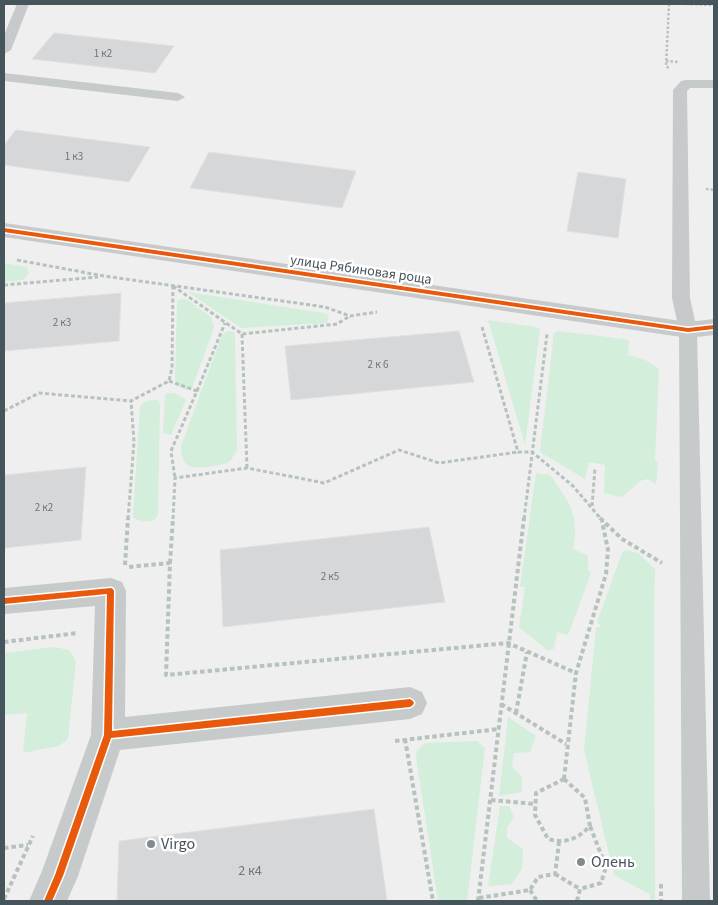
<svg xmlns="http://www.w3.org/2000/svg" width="718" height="905" font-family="'Source Sans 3',sans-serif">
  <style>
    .green { fill: #d3eeda }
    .building { fill: #d6d7d8; stroke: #e1e1e2 }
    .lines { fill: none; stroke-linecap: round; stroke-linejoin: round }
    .path-far2 { stroke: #b6c2bd; stroke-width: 2.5; stroke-dasharray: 2.5 2; stroke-linecap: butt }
    .path-far1 { stroke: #b6c2bd; stroke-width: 3; stroke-dasharray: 4 2.5; stroke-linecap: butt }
    .path { stroke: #b6c2bd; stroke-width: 4; stroke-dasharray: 4.5 3; stroke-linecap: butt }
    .lane { fill: #c6cacb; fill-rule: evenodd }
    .street { fill: #c6cacb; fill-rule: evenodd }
    .cycleway-casing { stroke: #fff; stroke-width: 3 }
    .cycleway { fill: #e8590c; fill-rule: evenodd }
    .poi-dot { fill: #828a8f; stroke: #fff; stroke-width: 2 }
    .labels { text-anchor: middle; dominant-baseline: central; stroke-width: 5; stroke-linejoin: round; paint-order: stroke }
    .number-label { font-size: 11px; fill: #6c767c }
    .street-label { font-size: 14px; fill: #46545b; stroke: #fff }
    .near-number-label { font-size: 14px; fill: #6c767c }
    .near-poi-label { font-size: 16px; fill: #46545b; stroke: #fff; text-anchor: start }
  </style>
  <rect width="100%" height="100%" fill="#f0efef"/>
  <g class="green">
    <polygon points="4,263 27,267 29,273 23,280 4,282"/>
    <polygon points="188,292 324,313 329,316 327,323 241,328"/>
    <polygon points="181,299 186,299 211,317 213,323 214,328 192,388 187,390 178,386 175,380 177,301"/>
    <polygon points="488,320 535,327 540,329 525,445"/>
    <path d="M228,331L234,332L235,337L237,450C234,455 232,460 227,463C219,466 193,470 187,465C182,460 181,452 181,446L219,343L223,334Z"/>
    <path d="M558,331L625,339L629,341L628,355C641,358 649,360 659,370L655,459L658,463L656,484L648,479L640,481L622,497L604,493L605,465L589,462L585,479L540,452L554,333Z"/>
    <polygon points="167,393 174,393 186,400 171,435 163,433 165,396"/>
    <path d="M151,400H158L160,404L158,515L154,520C146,522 140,522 133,517L140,406L144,402Z"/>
    <path d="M536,473L550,475C569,501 580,516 573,549L588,556V569L591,573L569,633L566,635L557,632L554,649L547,650L519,627L525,587H520Z"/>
    <polygon points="625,550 638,553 655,569 654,615 655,901 651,901 649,894 614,875 584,750 596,628 601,626 597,622 622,553"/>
    <polygon points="54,647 69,650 76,661 68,739 59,746 23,753 27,713 4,715 4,653"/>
    <polygon points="508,717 536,736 530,752 514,753 512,767 522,777 522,792 499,796"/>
    <polygon points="477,741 485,748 467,901 438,901 416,757 417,750 425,743"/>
    <polygon points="500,806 509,806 514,817 507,828 507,838 523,849 522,869 512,884 488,886"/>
  </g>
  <g class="building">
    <polygon points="54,33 174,46 155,73 32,59"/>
    <polygon points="16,130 150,147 129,182 4,165 4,145"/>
    <polygon points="209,152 356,171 342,208 190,188"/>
    <polygon points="578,172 626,179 618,238 567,231"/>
    <polygon points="121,293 119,341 4,351 4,303"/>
    <polygon points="459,331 474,382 291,400 285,346"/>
    <polygon points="86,467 81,540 4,548 4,475"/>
    <polygon points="429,527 445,602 223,627 220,550"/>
    <polygon points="374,809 387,901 117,901 119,841"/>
  </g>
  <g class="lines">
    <g class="path-far2">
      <polyline points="669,4 666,66 670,69"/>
      <polyline points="686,4 714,5"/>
      <polyline points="666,61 679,62"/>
      <polyline points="706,189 714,190"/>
    </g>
    <g class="path-far1">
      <polyline points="17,260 104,276 325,307 350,316 377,312"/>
      <polyline points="4,285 98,277"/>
      <polyline points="173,286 242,334 337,324 350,316"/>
      <polyline points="482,327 518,452 532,452 573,486 601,519"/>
      <polyline points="242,334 247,468"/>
      <polyline points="169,381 197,391 171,451 175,478"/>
      <polyline points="197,391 225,323"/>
      <polyline points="4,411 39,393 131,401 169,381 172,368 173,285"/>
      <polyline points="592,506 595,468"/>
      <polyline points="128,519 134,442 131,401"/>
      <polyline points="173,519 175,478 247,468 324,483 399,450 439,463 518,452"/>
      <polyline points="524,519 547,334"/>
    </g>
    <g class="path">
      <polyline points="600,518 622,539 662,563"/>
      <polyline points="170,563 173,518"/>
      <polyline points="125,565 128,518"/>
      <polyline points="129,567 170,563 166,675 508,643 576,673"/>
      <polyline points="4,642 78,633"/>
      <polyline points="501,704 566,744"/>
      <polyline points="516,713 527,652"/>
      <polyline points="405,739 433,901"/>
      <polyline points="395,741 499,729"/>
      <path d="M564,779L585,798L590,826C578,839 565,844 548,839L535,815L536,793Z"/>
      <polyline points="564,779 576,673 606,574 608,550 602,521"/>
      <polyline points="491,800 535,804"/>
      <polyline points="4,848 28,845"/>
      <polyline points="555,874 580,889"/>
      <polyline points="661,884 661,901"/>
      <polyline points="530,890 537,901"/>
      <polyline points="479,898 530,890 538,877 555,874 559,843"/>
      <polyline points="4,899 33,836"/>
      <polyline points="478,901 524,518"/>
      <polyline points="577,901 580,889 601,883 606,867 590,826"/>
    </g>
    <g class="lane">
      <polygon points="17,4 29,4 11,50 4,54 4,35"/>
      <polygon points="4,73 178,93 185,97 178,101 4,81"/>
      <polygon points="686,80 714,80 714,88 690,88 687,91 690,298 697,330 710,901 682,901 679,330 672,298 673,90 681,81"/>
    </g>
    <g class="street">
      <polygon points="4,223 688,322 714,319 714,335 688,338 4,237"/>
      <polygon points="111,578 122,582 126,591 125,717 410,687 422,692 427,703 422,714 410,719 120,750 78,876 67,901 29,901 42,871 91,735 95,606 4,614 4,588"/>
    </g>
    <defs>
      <g id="cycleway">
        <polygon points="4,228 688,328 714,325 714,329 688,332 4,232"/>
        <polygon points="111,588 113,589 114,591 112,731 410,699 413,701 414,703 413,705 410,707 111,738 63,876 52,901 44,901 55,875 104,735 107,594 4,604 4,598"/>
      </g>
    </defs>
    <use href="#cycleway" class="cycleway-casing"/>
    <use href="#cycleway" class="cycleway"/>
  </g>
  <g class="poi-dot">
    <circle cx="151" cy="844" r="5"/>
    <circle cx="581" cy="862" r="5"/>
  </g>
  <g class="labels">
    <g class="number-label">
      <text x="103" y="53">1 к2</text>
      <text x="74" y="156">1 к3</text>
      <text x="62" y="322">2 к3</text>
      <text x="378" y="364">2 к 6</text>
      <text x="44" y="507">2 к2</text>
      <text x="330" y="576">2 к5</text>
    </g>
    <g class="street-label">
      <text transform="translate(361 270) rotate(8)">улица Рябиновая роща</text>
    </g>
    <g class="near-number-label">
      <text x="250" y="871">2 к4</text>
    </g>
    <g class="near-poi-label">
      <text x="161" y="844">Virgo</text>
      <text x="591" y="862">Олень</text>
    </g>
  </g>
  <rect width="718" height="905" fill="none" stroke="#46545b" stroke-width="10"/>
</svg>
